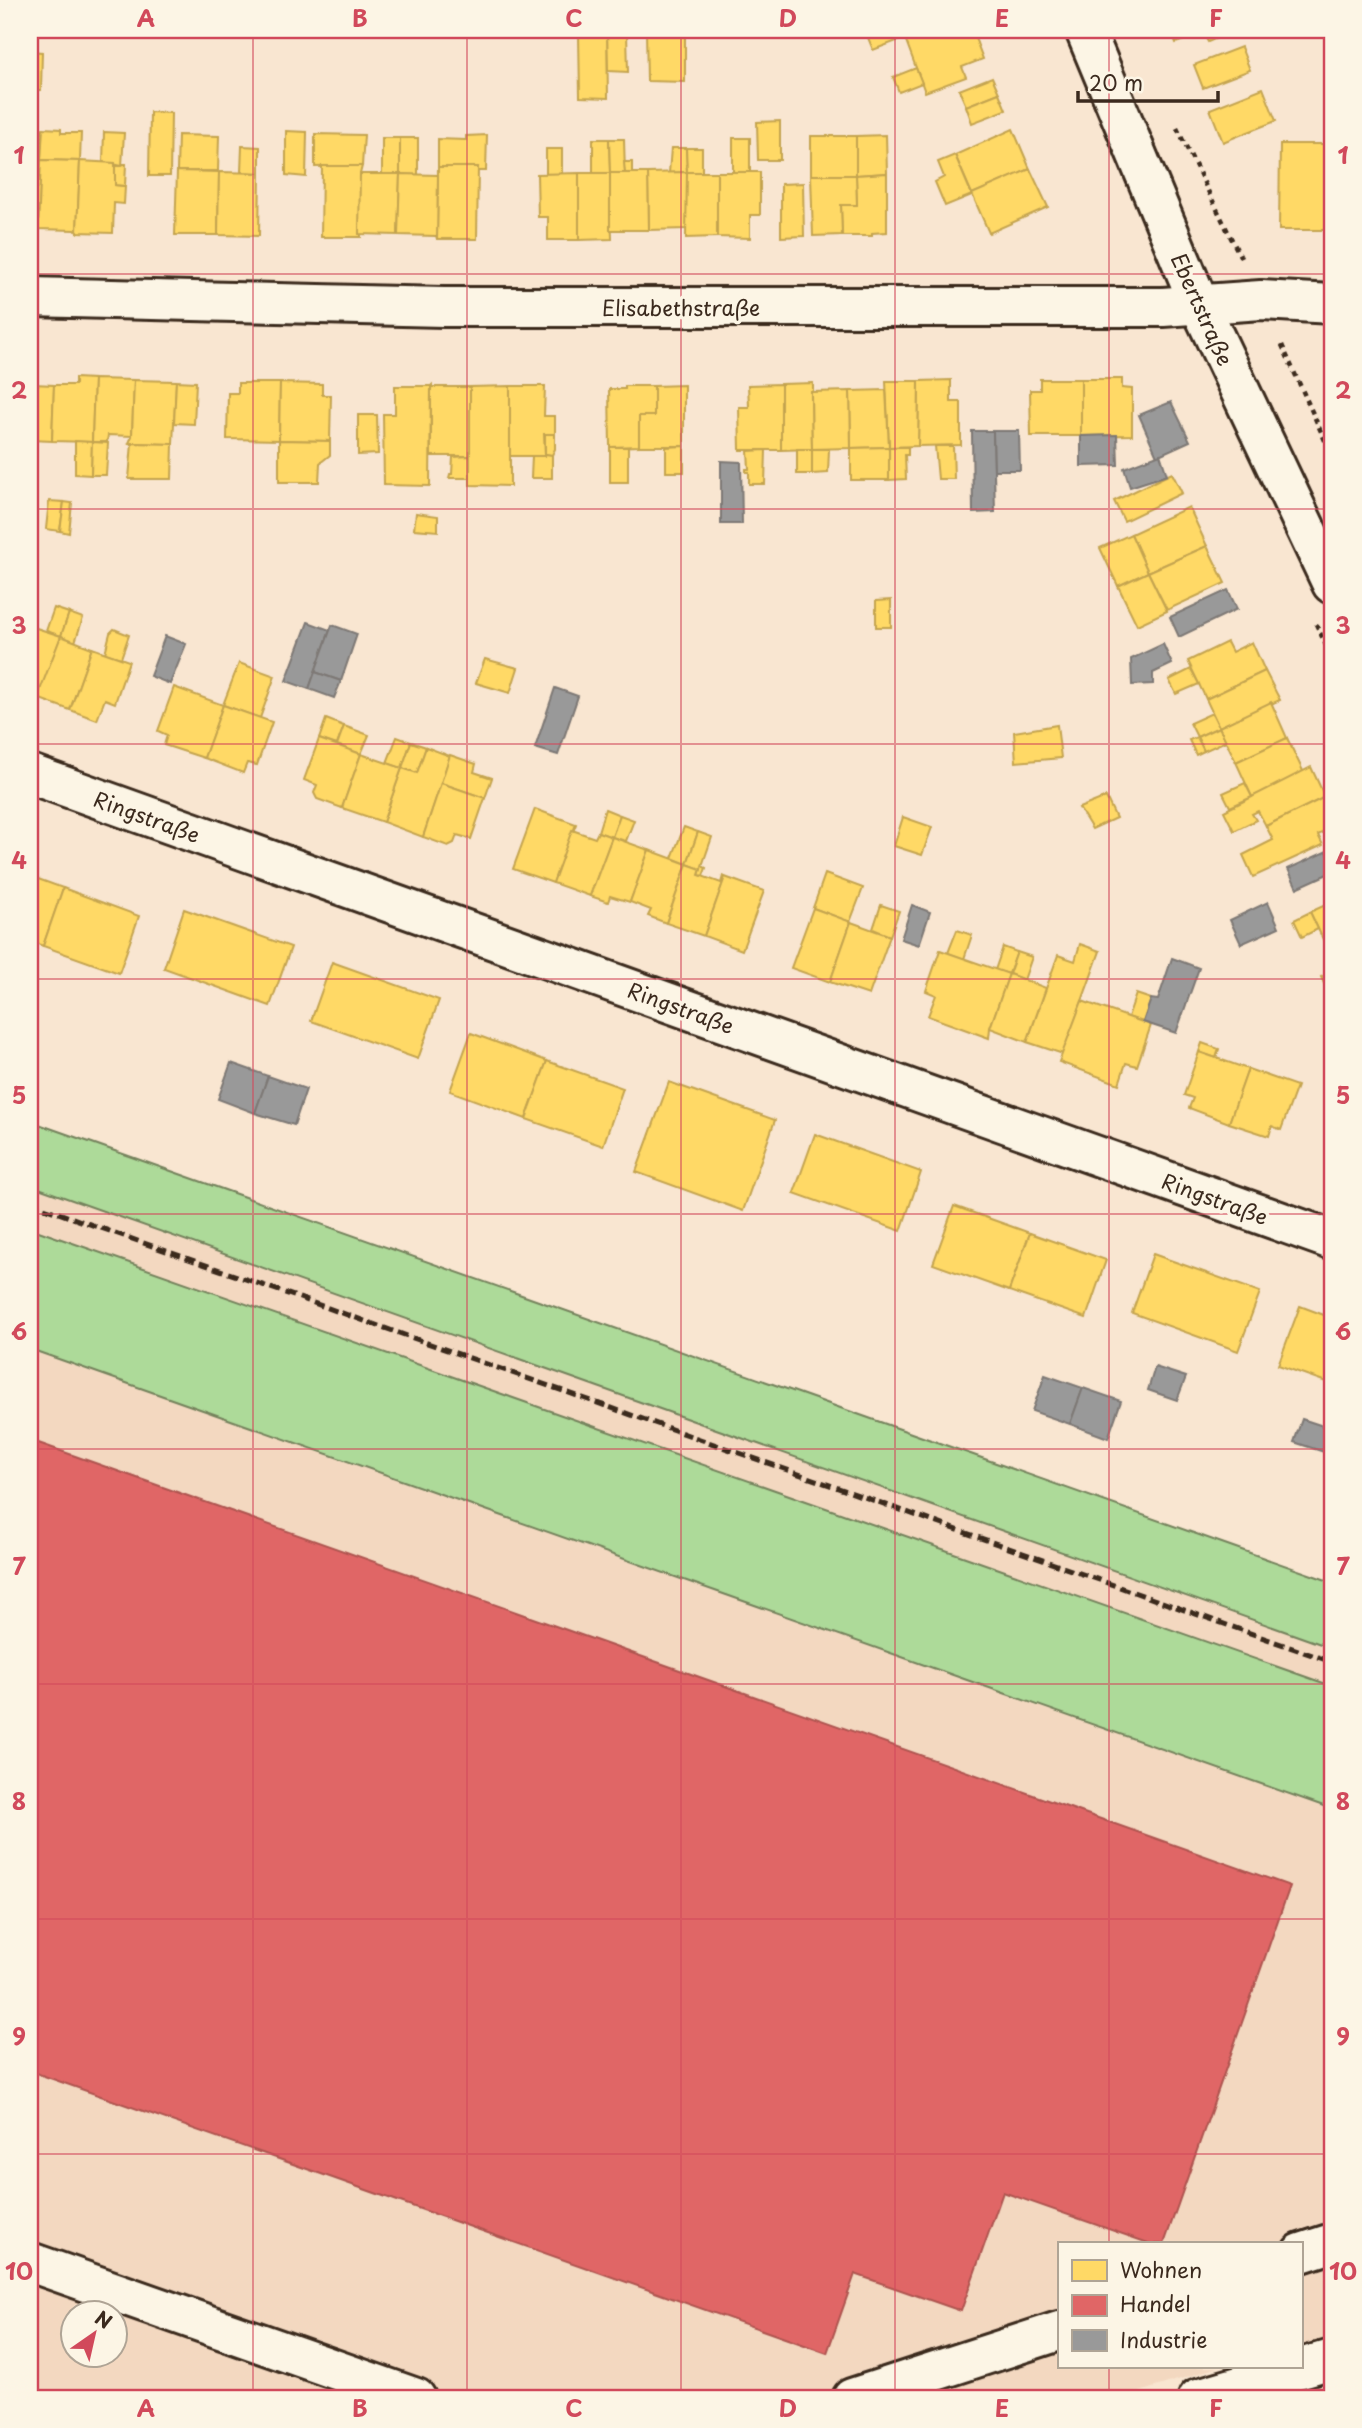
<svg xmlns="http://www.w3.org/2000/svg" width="1362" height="2428" font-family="'Playpen Sans',sans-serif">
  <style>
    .built { fill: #f3d8c0; fill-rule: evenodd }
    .green { fill: #adda99; stroke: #74825c; stroke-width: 2 }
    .homes { fill: #ffd966; stroke: #c4a450; stroke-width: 2 }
    .shops { fill: #e06666; stroke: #ae5450; stroke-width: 2 }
    .industry { fill: #999; stroke: #7d7874; stroke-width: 2 }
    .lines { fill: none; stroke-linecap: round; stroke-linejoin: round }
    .minor-casing { stroke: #3b2a1e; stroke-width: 44 }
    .path { stroke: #3b2a1e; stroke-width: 4.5; stroke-dasharray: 5 5; stroke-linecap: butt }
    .minor { stroke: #fcf5e5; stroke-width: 38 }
    .rail { stroke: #3b2a1e; stroke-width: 5; stroke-dasharray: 10 5; stroke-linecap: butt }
    .grid { fill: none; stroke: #d1495b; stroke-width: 2; stroke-opacity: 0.55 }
    .labels { text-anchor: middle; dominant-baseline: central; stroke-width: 7; stroke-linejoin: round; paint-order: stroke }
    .street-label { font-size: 21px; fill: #3b2a1e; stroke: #fcf5e5 }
    .neatline { fill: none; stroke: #d1495b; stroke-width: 2.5 }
    .grid-label { font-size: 23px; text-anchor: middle; font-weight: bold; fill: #d1495b }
  </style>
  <rect width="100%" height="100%" fill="#f9e6d1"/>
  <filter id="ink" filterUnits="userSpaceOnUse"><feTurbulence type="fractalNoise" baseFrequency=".0143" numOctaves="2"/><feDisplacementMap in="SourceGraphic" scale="14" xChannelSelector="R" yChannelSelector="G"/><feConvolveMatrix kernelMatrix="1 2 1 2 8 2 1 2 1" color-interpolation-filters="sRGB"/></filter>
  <g filter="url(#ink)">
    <g class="built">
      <polygon points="30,1185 1332,1648 1332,1686 30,1228"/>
      <path d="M30,1349L1332,1809V2338L1301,2348V2244H1059V2367H1218L1121,2398H30ZM74,2312H116V2354H74Z"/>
    </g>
    <g class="green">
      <polygon points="30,1121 1332,1582 1332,1648 30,1185"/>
      <polygon points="30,1228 1332,1686 1332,1809 30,1349"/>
    </g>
    <g class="homes">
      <polygon points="646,30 685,30 685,82 647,81"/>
      <polygon points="882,30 902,30 905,38 873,50 867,35"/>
      <polygon points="902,30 972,30 983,59 962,67 966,77 925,92"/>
      <polygon points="1171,30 1222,30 1224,35 1208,42 1203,33 1176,43"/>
      <polygon points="627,32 628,72 608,71 607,33"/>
      <polygon points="579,34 607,34 608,98 580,97"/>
      <polygon points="1241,47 1250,70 1203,88 1194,65"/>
      <polygon points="30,51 42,52 41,90 30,90"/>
      <polygon points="916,68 922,83 899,92 893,77"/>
      <polygon points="992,77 999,93 966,106 959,90"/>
      <polygon points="1263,88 1276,121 1223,142 1210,109"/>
      <polygon points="999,93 1006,110 972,123 966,106"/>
      <polygon points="150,112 171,113 170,176 149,176"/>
      <polygon points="780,121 780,160 758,160 757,122"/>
      <polygon points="43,128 61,129 61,133 81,133 80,161 41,160"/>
      <polygon points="30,129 42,129 41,160 30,160"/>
      <polygon points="1013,129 1030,169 972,194 955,155"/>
      <polygon points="286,131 307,132 306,177 286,175"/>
      <polygon points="104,132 124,133 122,166 103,162"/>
      <polygon points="315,134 364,135 362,166 315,167"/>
      <polygon points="178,135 219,136 218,171 177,171"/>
      <polygon points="487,135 486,171 477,171 478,167 438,167 438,139 466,140 466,136"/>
      <polygon points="886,135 887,173 856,175 856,136"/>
      <rect x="811" y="136" width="45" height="39"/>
      <rect x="382" y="138" width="18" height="36"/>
      <polygon points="400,138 418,138 418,175 400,174"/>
      <rect x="733" y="138" width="17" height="34"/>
      <polygon points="593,139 609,139 610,173 593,174"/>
      <polygon points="609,139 624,139 625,173 610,173"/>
      <polygon points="1280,144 1327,144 1326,230 1279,230"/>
      <polygon points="1327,144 1332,144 1332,230 1326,230"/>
      <polygon points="242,146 260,147 260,173 241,172"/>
      <polygon points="671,148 686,148 687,172 669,173"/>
      <polygon points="686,148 702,148 702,172 687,172"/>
      <rect x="546" y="149" width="16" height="25"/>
      <polygon points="955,155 972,195 945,206 935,182 944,177 938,162"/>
      <polygon points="30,160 41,160 38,229 30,228"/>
      <polygon points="41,160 80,161 77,232 75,230 38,229"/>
      <polygon points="80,161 115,163 115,185 125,186 124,204 114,203 113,233 77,232"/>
      <polygon points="624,162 632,162 632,173 625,173"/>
      <polygon points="123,164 126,164 125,186 115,185 115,166 122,166"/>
      <polygon points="322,166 362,166 360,174 361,237 321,237"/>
      <polygon points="438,167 478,167 477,239 437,239"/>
      <polygon points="1030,169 1048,207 989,233 972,194"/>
      <polygon points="177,171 219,172 218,235 175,235"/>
      <polygon points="219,172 260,173 259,236 218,235"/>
      <polygon points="687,172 687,229 649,230 648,173"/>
      <polygon points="687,172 717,172 717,237 686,238"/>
      <polygon points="717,172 760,172 760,215 750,215 750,238 717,237"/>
      <polygon points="579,173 579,240 548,240 548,217 538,217 537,174"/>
      <polygon points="579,173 610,173 612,239 579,240"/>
      <polygon points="610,173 648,173 649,230 610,230"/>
      <polygon points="887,173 887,232 872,233 872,236 842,236 841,205 857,205 856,175"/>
      <polygon points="360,174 400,174 398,235 359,234"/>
      <polygon points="400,174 438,175 437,239 436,236 398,235"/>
      <polygon points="811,175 856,175 857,205 841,205 842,235 813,236"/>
      <polygon points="803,183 804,236 781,237 781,184"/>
      <polygon points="30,377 33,377 33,384 54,385 52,441 30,440"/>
      <polygon points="75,378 94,379 92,442 52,441 54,385 75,385"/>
      <polygon points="94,379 134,380 132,436 108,435 107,442 92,442"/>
      <polygon points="1040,379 1081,379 1081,436 1031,436 1030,390 1040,390"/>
      <polygon points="1081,379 1122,379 1122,388 1132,389 1132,435 1081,436"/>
      <polygon points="134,380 176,381 173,444 129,443 132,436"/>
      <polygon points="951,380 951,402 961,402 961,445 918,446 919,381"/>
      <polygon points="176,381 196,382 194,424 174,423"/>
      <polygon points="886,381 919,381 918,446 889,447"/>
      <polygon points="238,383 280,383 279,440 227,439 228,393 238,393"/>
      <polygon points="280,383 322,384 322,395 331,395 330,441 279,440"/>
      <polygon points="813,383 813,391 811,392 812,449 781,450 781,384"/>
      <polygon points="781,384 781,450 740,450 739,407 749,407 748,385"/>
      <polygon points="432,385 432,387 470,387 470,456 431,456 431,386"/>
      <polygon points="684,385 684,446 639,446 639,416 654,416 654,386"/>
      <polygon points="395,386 431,386 430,486 384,485 383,414 395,414"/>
      <polygon points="510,386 545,386 544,416 555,416 555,434 544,434 545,456 509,456"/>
      <polygon points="510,386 510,486 470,485 470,387"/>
      <polygon points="625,386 654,386 654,416 639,416 639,446 610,447 609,389 625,389"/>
      <polygon points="886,390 889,447 851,448 850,391"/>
      <polygon points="850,391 851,448 812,449 811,392"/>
      <polygon points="358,415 377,415 378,454 358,455"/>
      <polygon points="545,434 555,434 555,449 552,455 545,454"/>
      <polygon points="279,440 330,441 330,455 320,463 319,482 279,482"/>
      <polygon points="75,441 92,442 91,475 75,474"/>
      <polygon points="92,442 108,443 106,475 91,475"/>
      <polygon points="132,443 173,444 172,479 129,479"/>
      <polygon points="684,446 684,472 666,472 666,447"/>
      <polygon points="935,446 953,446 954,479 938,479"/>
      <rect x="610" y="447" width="18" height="35"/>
      <polygon points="889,447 889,480 851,480 851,448"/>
      <polygon points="889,447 908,447 908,455 905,455 906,479 889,480"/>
      <rect x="797" y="449" width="15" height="25"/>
      <polygon points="812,449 829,449 828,473 812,474"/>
      <polygon points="766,450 765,484 749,484 749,472 746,472 746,469 749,469 748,451"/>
      <polygon points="545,454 552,455 552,478 531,478 532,456 545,456"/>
      <polygon points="470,456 470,478 449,478 450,474 452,474 453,457"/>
      <polygon points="1172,473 1182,493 1124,521 1114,501"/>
      <polygon points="49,501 64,502 60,531 46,529"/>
      <polygon points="64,502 72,503 69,533 60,531"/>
      <polygon points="1189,507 1207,546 1148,572 1131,534"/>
      <polygon points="416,513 438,516 438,531 414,529"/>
      <polygon points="1131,534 1148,572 1118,586 1100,548"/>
      <polygon points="1207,546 1225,583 1167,610 1148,572"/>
      <polygon points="1148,572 1167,611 1137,625 1118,586"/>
      <polygon points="891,600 891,627 876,627 876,601"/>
      <polygon points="54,608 69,613 61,636 46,631"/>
      <polygon points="69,613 83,618 75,642 61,636"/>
      <polygon points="30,626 61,636 41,691 30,687"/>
      <polygon points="114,629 129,635 121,658 105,653 110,633"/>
      <polygon points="61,636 92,648 70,710 37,698"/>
      <polygon points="1227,642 1232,652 1252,642 1265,671 1206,699 1188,661"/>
      <polygon points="92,648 129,661 115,703 105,699 97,720 70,710"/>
      <polygon points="485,659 518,668 510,693 476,683"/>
      <polygon points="239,663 275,676 260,718 223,705"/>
      <polygon points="1191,669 1199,684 1176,694 1169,680"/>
      <polygon points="1265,671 1280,700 1219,727 1206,699"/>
      <polygon points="174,687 223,705 204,758 164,745 167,735 158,731"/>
      <polygon points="1271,702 1287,738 1236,762 1219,727"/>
      <polygon points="223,705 272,722 257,765 247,763 243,773 204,758"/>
      <polygon points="1212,713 1219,727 1197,737 1190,723"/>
      <polygon points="326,719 344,726 337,745 319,739"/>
      <polygon points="1057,725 1061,758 1016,762 1014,732"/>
      <polygon points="344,726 369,735 361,754 337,745"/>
      <polygon points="1219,727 1226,741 1204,751 1197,737"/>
      <polygon points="397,737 411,742 402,768 387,763"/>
      <polygon points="1197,737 1204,751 1196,755 1189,740"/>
      <polygon points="1287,738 1304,773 1252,797 1236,762"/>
      <polygon points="319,739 361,754 342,808 317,799 314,793 317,785 304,780"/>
      <polygon points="411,742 426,747 417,773 402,768"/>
      <polygon points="426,747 450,756 423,837 383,822 402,768 417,773"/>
      <polygon points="361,754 402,768 383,822 342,808"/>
      <polygon points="450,755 476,764 474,772 492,778 485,798 441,783"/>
      <polygon points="1311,767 1325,797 1266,826 1258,811 1252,814 1256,820 1234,831 1224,811"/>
      <polygon points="441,783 485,798 471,839 457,835 454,843 448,846 423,837"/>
      <polygon points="1245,783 1252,797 1230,807 1223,793"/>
      <polygon points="1106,797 1116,818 1092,829 1079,808"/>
      <polygon points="1325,797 1332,811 1332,828 1318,835 1323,845 1253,877 1243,855 1273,840 1266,826"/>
      <polygon points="535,809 576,824 553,883 513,869"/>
      <polygon points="605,809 620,815 612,837 598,832"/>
      <polygon points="620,815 634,820 626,841 612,837"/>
      <polygon points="903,817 932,827 922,855 894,846"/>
      <polygon points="684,827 698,832 687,864 672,858"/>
      <polygon points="572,830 595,838 598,832 612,837 590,896 553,883"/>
      <polygon points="698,832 712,837 702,866 706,868 703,876 699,875 701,869 687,864"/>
      <polygon points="612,837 649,850 630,902 610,896 608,902 590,896"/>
      <polygon points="649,850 687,864 666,923 648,916 651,910 630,902"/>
      <polygon points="687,864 701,869 699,875 721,883 723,876 725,877 704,936 666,923"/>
      <polygon points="825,874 863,888 850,922 813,908"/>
      <polygon points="30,876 63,888 43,946 30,941"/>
      <polygon points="725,877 764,891 742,950 704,936"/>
      <polygon points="63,888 139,916 119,973 43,946"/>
      <polygon points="1332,902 1332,947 1328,950 1310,912"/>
      <polygon points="881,905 899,911 890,936 873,929"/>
      <polygon points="813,908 851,922 830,982 791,968"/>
      <polygon points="184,909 291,947 270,1006 164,968"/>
      <polygon points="1310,912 1318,929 1302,937 1294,920"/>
      <polygon points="851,922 890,936 869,995 830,982"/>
      <polygon points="957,930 972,935 964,959 948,953"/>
      <polygon points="1080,944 1100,951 1063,1054 1027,1042 1058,955 1075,961"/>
      <polygon points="1003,947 1017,952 1009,974 995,970"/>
      <polygon points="940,950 1009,974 990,1028 989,1038 928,1016 936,995 926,991"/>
      <polygon points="1017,952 1032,957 1024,980 1009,974"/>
      <polygon points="332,962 439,1000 418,1059 311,1021"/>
      <polygon points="1332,972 1332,993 1329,994 1321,977"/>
      <polygon points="1009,974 1046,988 1027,1042 990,1028"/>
      <polygon points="1136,994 1151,999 1143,1022 1128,1017"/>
      <polygon points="1082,1001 1151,1025 1137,1066 1126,1063 1119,1084 1059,1062"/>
      <polygon points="471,1033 547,1061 526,1119 450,1091"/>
      <polygon points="1202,1043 1219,1049 1216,1058 1199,1052"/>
      <polygon points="1199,1052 1248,1069 1229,1123 1189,1108 1193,1098 1184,1095"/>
      <polygon points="547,1061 623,1088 603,1146 526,1119"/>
      <polygon points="1248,1069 1297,1086 1281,1130 1272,1126 1269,1136 1229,1123"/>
      <polygon points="669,1082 775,1120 743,1211 636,1172"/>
      <polygon points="815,1134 921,1172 901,1231 794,1193"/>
      <polygon points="954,1206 1030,1233 1009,1291 933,1264"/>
      <polygon points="1030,1233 1106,1260 1086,1318 1009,1291"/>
      <polygon points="1153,1254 1260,1292 1238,1351 1132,1313"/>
      <polygon points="1300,1306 1332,1318 1332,1384 1278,1365"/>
    </g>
    <polygon class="shops" points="30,1440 1290,1886 1164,2244 1151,2244 1003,2192 961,2311 855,2274 827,2353 30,2071"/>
    <g class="industry">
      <polygon points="1171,402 1190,441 1157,456 1139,415"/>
      <polygon points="972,431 993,431 995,512 973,513"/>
      <polygon points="993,431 1019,431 1020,470 994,470"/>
      <polygon points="1117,435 1118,465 1081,466 1081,436"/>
      <polygon points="1160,454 1167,475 1130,487 1124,468"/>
      <polygon points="721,461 741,462 742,524 721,524"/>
      <polygon points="1228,590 1237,609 1179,637 1170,617"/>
      <polygon points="308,622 330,630 309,689 286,681"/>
      <polygon points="332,625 357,634 341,681 315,672"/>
      <polygon points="165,636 186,644 170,684 150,676"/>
      <polygon points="1163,644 1172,664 1153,673 1153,684 1132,685 1131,659"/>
      <polygon points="315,672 341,681 334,698 309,689"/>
      <polygon points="555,688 578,696 558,755 535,748"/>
      <polygon points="1327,851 1332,863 1332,872 1297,888 1288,869"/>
      <polygon points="1268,902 1279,927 1241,944 1230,920"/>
      <polygon points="912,905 930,912 919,945 901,939"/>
      <polygon points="1172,958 1199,968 1176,1033 1143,1022 1151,999 1158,1000"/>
      <polygon points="231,1063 268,1076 255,1113 218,1099"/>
      <polygon points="268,1076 306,1089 294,1125 255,1113"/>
      <polygon points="1155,1367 1186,1377 1177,1400 1148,1390"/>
      <polygon points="1045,1375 1083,1388 1070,1424 1032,1411"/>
      <polygon points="1083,1388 1121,1401 1108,1438 1070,1424"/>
      <polygon points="1302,1419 1332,1429 1324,1452 1294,1442"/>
    </g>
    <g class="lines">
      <defs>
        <g id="minor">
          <polyline points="1085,30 1199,304 1332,584"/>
          <polyline points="30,297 444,307 1163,307 1261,300 1332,304"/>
          <polyline points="30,774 1332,1240"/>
          <polyline points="1301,2253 1332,2243"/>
          <polyline points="30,2262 416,2398"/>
          <polyline points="852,2398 1059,2331"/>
          <polyline points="1198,2398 1332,2359"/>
        </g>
      </defs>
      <use href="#minor" class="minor-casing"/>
      <g class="path">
        <polyline points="1177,128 1241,258"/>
        <polyline points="1282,345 1332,456"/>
        <polyline points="1316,624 1332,658"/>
      </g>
      <use href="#minor" class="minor"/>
      <polyline class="rail" points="30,1203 1332,1662"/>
    </g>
  </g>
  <path class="grid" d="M253,30V2398M467,30V2398M681,30V2398M895,30V2398M1109,30V2244M30,274H1332M30,509H1332M30,744H1332M30,979H1332M30,1214H1332M30,1449H1332M30,1684H1332M30,1919H1332M30,2154H1332M1109,2367V2398"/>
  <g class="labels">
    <g class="street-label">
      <text x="681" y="307">Elisabethstraße</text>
      <text transform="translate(1203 309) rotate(66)">Ebertstraße</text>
      <text transform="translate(147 816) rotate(20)">Ringstraße</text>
      <text transform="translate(681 1007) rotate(20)">Ringstraße</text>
      <text transform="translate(1215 1198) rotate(20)">Ringstraße</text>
    </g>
  </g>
  <rect width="1362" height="2428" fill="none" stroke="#fcf5e5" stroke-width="77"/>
  <rect x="1058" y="2242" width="245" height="126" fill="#fcf5e5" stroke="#afa495" stroke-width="2"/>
  <rect x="1072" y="2260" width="35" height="21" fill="#ffd966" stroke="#afa495" stroke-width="2"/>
  <text x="1120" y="2278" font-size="21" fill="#3b2a1e">Wohnen</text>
  <rect x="1072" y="2295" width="35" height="21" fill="#e06666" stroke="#afa495" stroke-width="2"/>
  <text x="1120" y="2312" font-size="21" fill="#3b2a1e">Handel</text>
  <rect x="1072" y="2330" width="35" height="21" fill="#999999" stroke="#afa495" stroke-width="2"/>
  <text x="1120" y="2348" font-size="21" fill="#3b2a1e">Industrie</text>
  <g transform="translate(94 2334) rotate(34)"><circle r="33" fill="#fcf5e5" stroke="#afa495" stroke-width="2"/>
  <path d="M0-5L12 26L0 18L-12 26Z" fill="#d1495b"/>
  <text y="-10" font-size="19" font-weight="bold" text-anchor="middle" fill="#3b2a1e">N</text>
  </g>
  <path d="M1078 91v10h140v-10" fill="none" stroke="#3b2a1e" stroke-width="3.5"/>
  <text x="1089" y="91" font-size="21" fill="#3b2a1e" stroke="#fcf5e5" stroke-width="5" paint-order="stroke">20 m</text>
  <rect x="38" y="38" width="1286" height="2352" class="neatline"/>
  <g class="grid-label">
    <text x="146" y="27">A</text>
    <text x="360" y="27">B</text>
    <text x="574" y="27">C</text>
    <text x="788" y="27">D</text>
    <text x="1002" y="27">E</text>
    <text x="1216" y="27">F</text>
    <text x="19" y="164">1</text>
    <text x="1343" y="164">1</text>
    <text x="19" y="399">2</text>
    <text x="1343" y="399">2</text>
    <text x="19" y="634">3</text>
    <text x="1343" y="634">3</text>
    <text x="19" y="869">4</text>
    <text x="1343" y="869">4</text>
    <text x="19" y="1104">5</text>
    <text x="1343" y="1104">5</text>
    <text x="19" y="1340">6</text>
    <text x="1343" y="1340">6</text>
    <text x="19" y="1575">7</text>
    <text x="1343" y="1575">7</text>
    <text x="19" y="1810">8</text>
    <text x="1343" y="1810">8</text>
    <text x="19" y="2045">9</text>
    <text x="1343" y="2045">9</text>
    <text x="19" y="2280">10</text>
    <text x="1343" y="2280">10</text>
    <text x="146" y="2417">A</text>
    <text x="360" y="2417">B</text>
    <text x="574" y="2417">C</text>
    <text x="788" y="2417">D</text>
    <text x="1002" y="2417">E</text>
    <text x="1216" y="2417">F</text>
  </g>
</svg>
